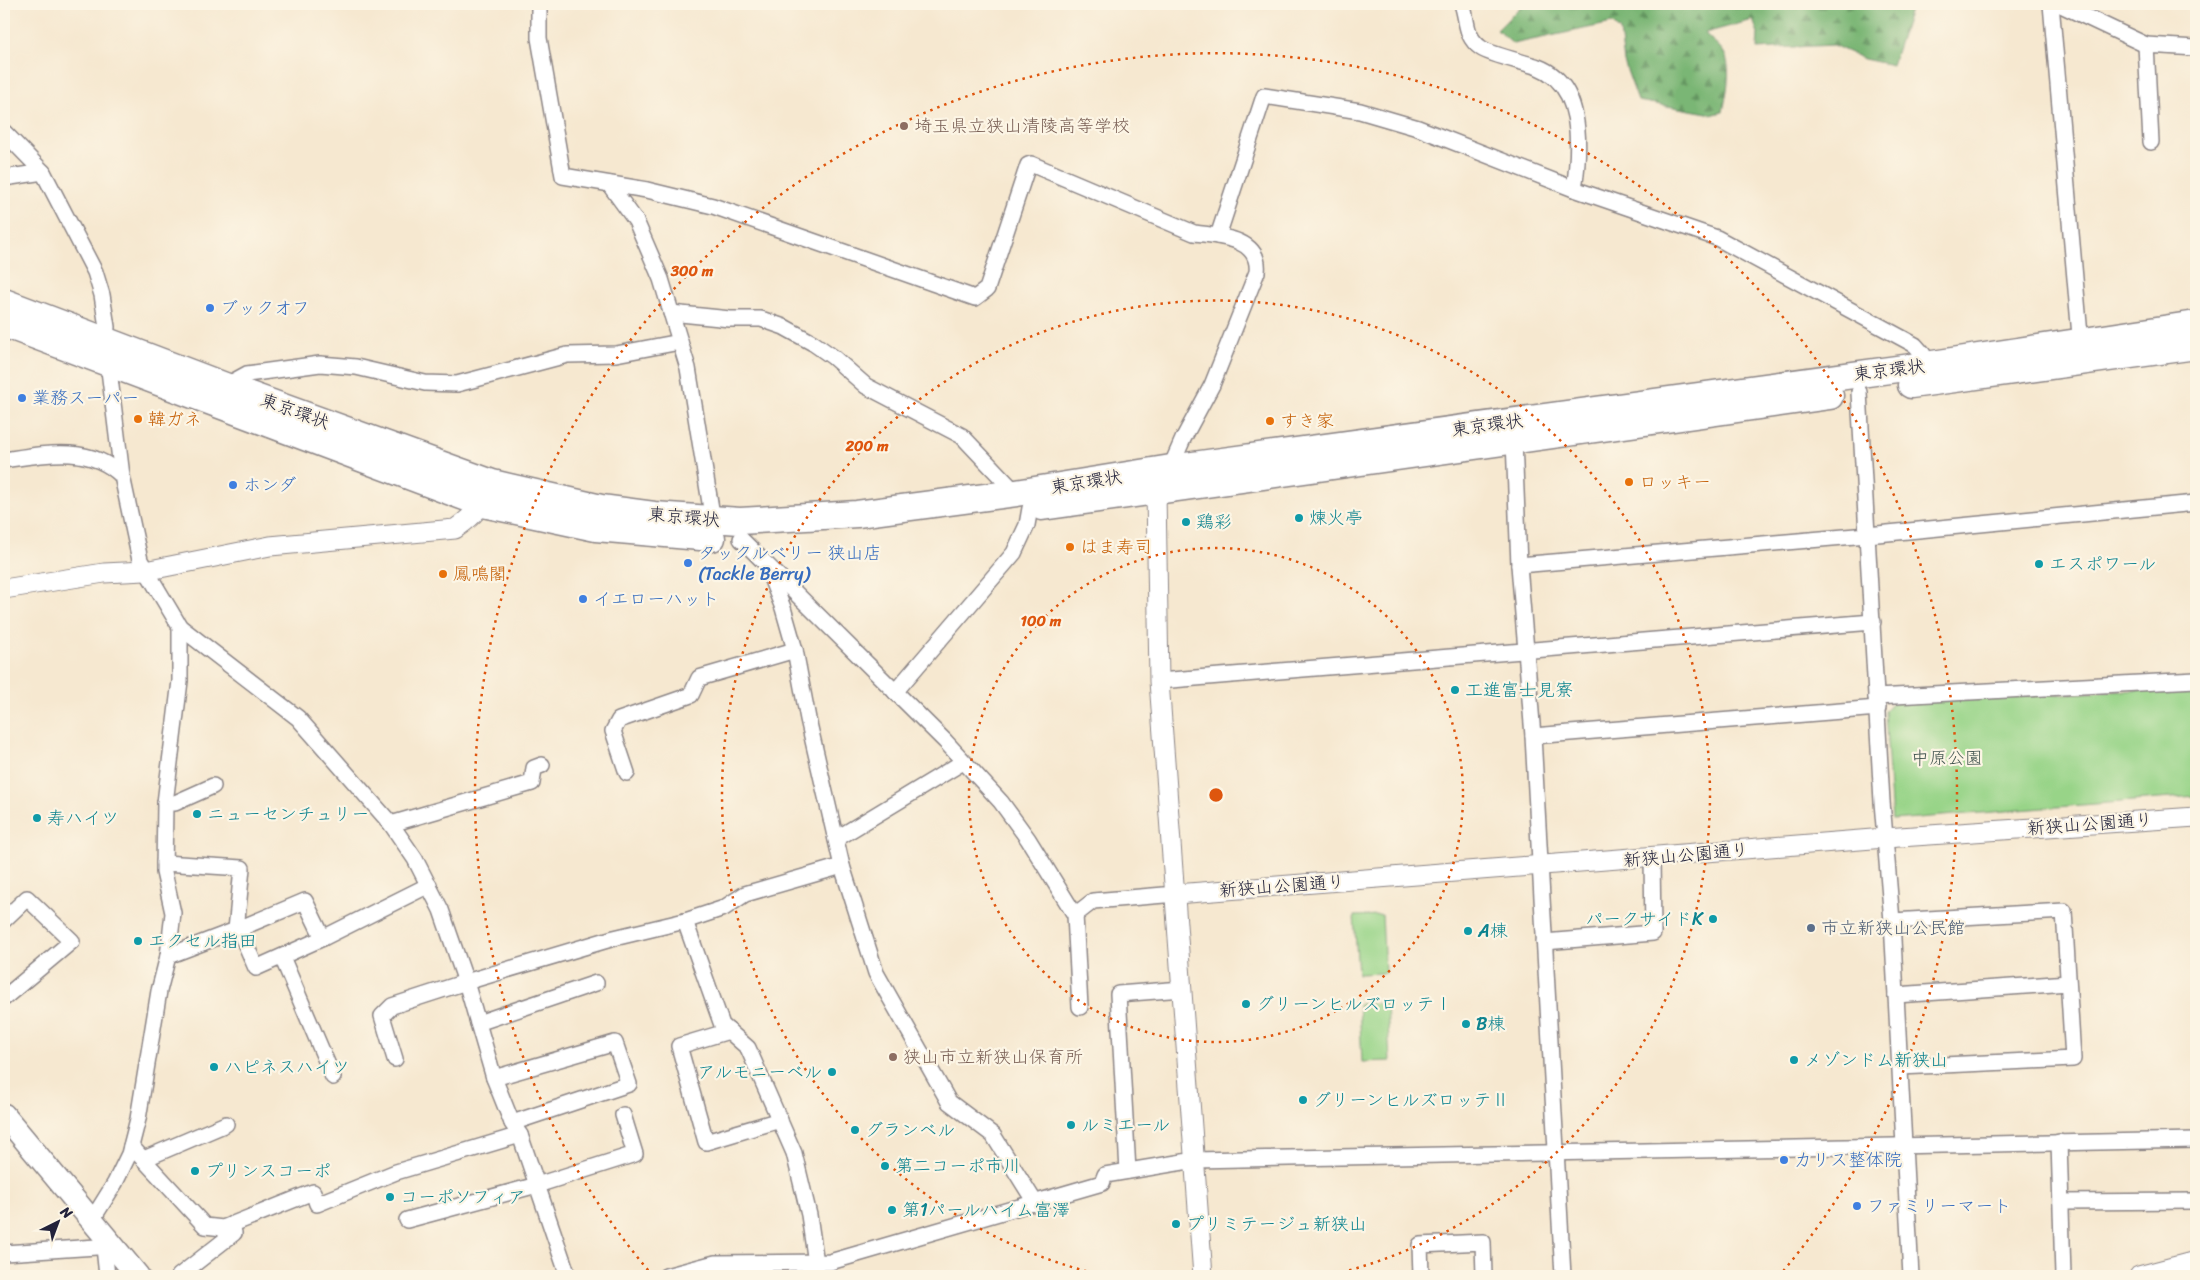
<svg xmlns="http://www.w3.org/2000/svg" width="2200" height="1280" font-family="Sriracha,'Klee One',sans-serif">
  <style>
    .forest { fill: url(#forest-firs); stroke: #4e6c58 }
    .park { fill: #98d488; stroke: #5d7b62 }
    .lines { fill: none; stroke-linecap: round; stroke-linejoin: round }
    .minor-casing { stroke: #8c8586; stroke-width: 18 }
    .tertiary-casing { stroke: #8c8586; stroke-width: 21 }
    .secondary-casing { stroke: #8c8586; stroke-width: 25 }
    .trunk-casing { stroke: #8c8586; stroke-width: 29 }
    .minor { stroke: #fff; stroke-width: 15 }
    .tertiary { stroke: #fff; stroke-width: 19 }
    .secondary { stroke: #fff; stroke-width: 22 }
    .trunk { stroke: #fff; stroke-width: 26 }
    .ring { fill: none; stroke: #de560e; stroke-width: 2.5; stroke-dasharray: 2.5 5 }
    .education-dot { fill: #8d6e63; stroke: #fcf5e5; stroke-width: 2 }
    .shop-dot { fill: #3f7fe0; stroke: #fcf5e5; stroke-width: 2 }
    .food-dot { fill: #e8710a; stroke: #fcf5e5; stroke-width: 2 }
    .culture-dot { fill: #0f9aa8; stroke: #fcf5e5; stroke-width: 2 }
    .service-dot { fill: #5c6f8a; stroke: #fcf5e5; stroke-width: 2 }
    .labels { text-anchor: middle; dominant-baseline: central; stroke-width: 4.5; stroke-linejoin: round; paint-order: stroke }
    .education-label { font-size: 18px; fill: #785e54; stroke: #fcf5e5; text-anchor: start }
    .shop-label { font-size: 18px; fill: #366cbe; stroke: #fcf5e5; text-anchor: start }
    .street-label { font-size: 18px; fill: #22223b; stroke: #fcf5e5 }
    .food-label { font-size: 18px; fill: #c56008; stroke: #fcf5e5; text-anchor: start }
    .culture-label { font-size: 18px; fill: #0d838f; stroke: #fcf5e5; text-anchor: start }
    .park-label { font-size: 18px; fill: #455752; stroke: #fcf5e5 }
    .service-label { font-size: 18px; fill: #4e5e75; stroke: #fcf5e5; text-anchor: start }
    .centre { fill: #de560e; stroke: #fcf5e5; stroke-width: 2.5 }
    .ring-label { font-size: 15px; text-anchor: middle; font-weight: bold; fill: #de560e; stroke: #fcf5e5; stroke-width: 4.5; stroke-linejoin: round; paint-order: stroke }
  </style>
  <defs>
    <pattern id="forest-firs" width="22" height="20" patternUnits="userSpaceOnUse" patternTransform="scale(1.25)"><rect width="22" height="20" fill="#7ab674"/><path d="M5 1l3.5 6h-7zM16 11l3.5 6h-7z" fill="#649460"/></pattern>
  </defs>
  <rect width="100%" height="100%" fill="#fcf5e5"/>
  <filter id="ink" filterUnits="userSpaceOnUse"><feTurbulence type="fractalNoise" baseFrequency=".02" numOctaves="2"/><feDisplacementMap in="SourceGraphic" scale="10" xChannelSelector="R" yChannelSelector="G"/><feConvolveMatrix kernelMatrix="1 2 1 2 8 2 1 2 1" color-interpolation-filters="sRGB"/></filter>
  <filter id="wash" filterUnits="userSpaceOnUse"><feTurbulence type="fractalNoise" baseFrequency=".0096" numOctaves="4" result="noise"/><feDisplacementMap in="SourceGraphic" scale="20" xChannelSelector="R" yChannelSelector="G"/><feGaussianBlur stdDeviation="1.12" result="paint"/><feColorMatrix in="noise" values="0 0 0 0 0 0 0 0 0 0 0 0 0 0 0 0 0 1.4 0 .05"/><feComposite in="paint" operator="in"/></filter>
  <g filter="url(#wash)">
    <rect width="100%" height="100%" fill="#f6e8d0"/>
    <path class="forest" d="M1523,4H1912L1892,65L1864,59L1833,45L1757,49L1758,33L1753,20L1705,33C1709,39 1717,43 1722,50C1734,65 1726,95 1723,112L1713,114L1638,101L1624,62L1620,31L1612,23L1513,44L1497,30Z"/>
    <g class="park">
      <polygon points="2196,687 2196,796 1892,820 1885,711 1892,703"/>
      <polygon points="1382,915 1385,973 1358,974 1354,916"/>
      <polygon points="1387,1003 1390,1061 1362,1062 1359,1004"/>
    </g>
  </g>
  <g filter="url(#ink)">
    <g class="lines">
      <defs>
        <g id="minor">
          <path d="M539,4V38L563,176L647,190L713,206L975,298L987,289L1028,165L1031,164L1194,233C1219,236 1261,238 1257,272L1212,385L1183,439L1169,471"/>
          <path d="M1462,4C1468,20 1464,36 1481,48C1491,55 1524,62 1538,67C1585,85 1580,150 1574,189"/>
          <polyline points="2051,4 2081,347"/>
          <polyline points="2059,4 2146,45"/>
          <polyline points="4,132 43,172 95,272 102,295 107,327 106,342"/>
          <polyline points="2151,142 2146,45 2196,48"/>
          <polyline points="4,178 43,172"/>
          <polyline points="609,184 636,221 661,279 688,368 713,521"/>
          <polyline points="1218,236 1264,96 1360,111 1418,128 1574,189 1717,238 1915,345 1923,354 1926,365"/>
          <polyline points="671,313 730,319 761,319 784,327 813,343 833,357 866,386 962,436 1016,493"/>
          <polyline points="108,362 122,476 140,560 180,627 298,718 391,824 415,859 441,910 466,982 494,1078 512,1123 520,1135 568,1276"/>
          <polyline points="225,386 247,374 320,364 356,367 425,383 457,384 567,355 616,354 680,342"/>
          <polyline points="1859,392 1882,802 1892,921 1911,1276"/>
          <polyline points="1514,441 1519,565 1533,736 1563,1276"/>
          <path d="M4,460C44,454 90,444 122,476"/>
          <polyline points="741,539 945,741 1001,802 1028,839 1075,915 1080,1007"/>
          <polyline points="766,565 783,608 795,650 808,719 842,866 876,973 949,1102 993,1135 1036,1204"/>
          <polyline points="1519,565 1867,535 2196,503"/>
          <polyline points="1159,681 1873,622"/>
          <polyline points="895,692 1014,553 1027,525 1030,508"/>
          <polyline points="1876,697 2196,680"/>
          <polyline points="1533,736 1878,708"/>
          <polyline points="627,773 613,731 619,720 691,695 699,678 795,650"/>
          <polyline points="165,803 175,803 213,786"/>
          <polyline points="391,824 532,783 534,768 542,765"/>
          <polyline points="836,839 963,762"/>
          <polyline points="164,863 242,868 236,930"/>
          <polyline points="1075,915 1093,901 1176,894"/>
          <polyline points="4,920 27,898 72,941 4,998"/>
          <polyline points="685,921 722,1025 748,1048 794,1153 809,1215 816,1263"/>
          <polyline points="1892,921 2064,911 2073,1059 1900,1067"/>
          <polyline points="239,929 256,968 323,938"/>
          <polyline points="1544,942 1653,933 1652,857"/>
          <polyline points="168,956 236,930 305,901 323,938 429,885"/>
          <polyline points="282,957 333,1077"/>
          <polyline points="1896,995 2068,983"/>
          <polyline points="478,1023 596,983"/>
          <polyline points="729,1031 679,1046 706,1142 780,1120"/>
          <polyline points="395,1059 382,1016 392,1006 466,982 614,938 685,921 724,908 745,894 842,866"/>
          <polyline points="494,1078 615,1043 629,1084 512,1123"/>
          <polyline points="2059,1142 2063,1276"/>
          <polyline points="131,1146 205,1226 223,1228 313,1192 317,1204 396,1172 520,1135"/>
          <polyline points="144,1159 226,1124"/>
          <polyline points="1128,1171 1118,994 1182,989"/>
          <polyline points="2061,1202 2196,1201"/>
          <polyline points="92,1220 115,1183 129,1154 138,1119 159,991 168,956 173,913 164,872 165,803 180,681 180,627"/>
          <polyline points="407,1220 537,1185 635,1154 623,1115"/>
          <polyline points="104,1247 107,1276"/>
          <polyline points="4,1253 112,1246"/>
          <polyline points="179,1276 234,1233 232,1224"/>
          <polyline points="666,1276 715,1263 830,1262 1102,1183 1105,1175 1195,1160 2196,1140"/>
          <polyline points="1421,1276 1420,1245 1483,1242 1484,1276"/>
        </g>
        <g id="tertiary">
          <polyline points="1156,491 1159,681 1203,1276"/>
          <path d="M4,589L104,573L145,571L270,546L455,529C468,520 480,510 487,494"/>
          <polyline points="1176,894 1885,838 2196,817"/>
          <polyline points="2139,1276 2196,1261"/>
        </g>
        <polyline id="secondary" points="4,1115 138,1276"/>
        <g id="trunk">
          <polyline points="4,302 225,386 492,483 601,508 654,515 740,521 857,514 1016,493 1171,468 1926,365 2196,324"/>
          <polyline points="4,324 483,504 596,528 712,538"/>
          <polyline points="1911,385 2196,346"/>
          <polyline points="1042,507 1830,396"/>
        </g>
      </defs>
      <use href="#minor" class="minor-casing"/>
      <use href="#tertiary" class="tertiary-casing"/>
      <use href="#secondary" class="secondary-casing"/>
      <use href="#trunk" class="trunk-casing"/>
      <use href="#minor" class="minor"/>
      <use href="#tertiary" class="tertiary"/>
      <use href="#secondary" class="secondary"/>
      <use href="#trunk" class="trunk"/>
    </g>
  </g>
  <g class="ring">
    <circle cx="1216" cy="795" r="247"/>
    <path d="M1101 1275A494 494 0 1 1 1331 1275"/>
    <path d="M653 1276A741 741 0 1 1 1779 1276"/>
  </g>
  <g class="education-dot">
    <circle cx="904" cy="126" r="5"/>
    <circle cx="893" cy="1057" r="5"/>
  </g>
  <g class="shop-dot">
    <circle cx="210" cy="308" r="5"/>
    <circle cx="22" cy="398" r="5"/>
    <circle cx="233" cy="485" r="5"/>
    <circle cx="688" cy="563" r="5"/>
    <circle cx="583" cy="599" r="5"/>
    <circle cx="1784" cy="1160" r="5"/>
    <circle cx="1857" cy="1206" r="5"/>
  </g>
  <g class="food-dot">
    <circle cx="138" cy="419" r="5"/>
    <circle cx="1270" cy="421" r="5"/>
    <circle cx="1629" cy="482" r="5"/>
    <circle cx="1070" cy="547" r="5"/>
    <circle cx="443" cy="574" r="5"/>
  </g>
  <g class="culture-dot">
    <circle cx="1299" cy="518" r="5"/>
    <circle cx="1186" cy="522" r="5"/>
    <circle cx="2039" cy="564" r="5"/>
    <circle cx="1455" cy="690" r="5"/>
    <circle cx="197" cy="814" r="5"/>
    <circle cx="37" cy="818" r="5"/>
    <circle cx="1713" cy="919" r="5"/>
    <circle cx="1468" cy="931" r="5"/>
    <circle cx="138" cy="941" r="5"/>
    <circle cx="1246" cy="1004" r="5"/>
    <circle cx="1466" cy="1024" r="5"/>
    <circle cx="1794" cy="1060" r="5"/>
    <circle cx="214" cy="1067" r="5"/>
    <circle cx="832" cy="1072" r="5"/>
    <circle cx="1303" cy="1100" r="5"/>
    <circle cx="1071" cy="1125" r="5"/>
    <circle cx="855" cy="1130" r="5"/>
    <circle cx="885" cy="1166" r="5"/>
    <circle cx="195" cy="1171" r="5"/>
    <circle cx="390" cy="1197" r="5"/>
    <circle cx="892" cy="1210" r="5"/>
    <circle cx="1176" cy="1224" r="5"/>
  </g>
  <circle class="service-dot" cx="1811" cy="928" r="5"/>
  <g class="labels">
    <g class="education-label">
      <text x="914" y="126">埼玉県立狭山清陵高等学校</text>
      <text x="903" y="1057">狭山市立新狭山保育所</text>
    </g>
    <g class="shop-label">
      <text x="220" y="308">ブックオフ</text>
      <text x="32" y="398">業務スーパー</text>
      <text x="243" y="485">ホンダ</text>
      <text x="698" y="553">タックルベリー 狭山店<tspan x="698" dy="21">(Tackle Berry)</tspan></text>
      <text x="593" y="599">イエローハット</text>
      <text x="1794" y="1160">カリス整体院</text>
      <text x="1867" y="1206">ファミリーマート</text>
    </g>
    <g class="street-label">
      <text transform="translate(1889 370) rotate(-7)">東京環状</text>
      <text transform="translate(295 411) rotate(20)">東京環状</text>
      <text transform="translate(1487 425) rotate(-8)">東京環状</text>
      <text transform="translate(1086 482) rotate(-9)">東京環状</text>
      <text transform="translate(684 517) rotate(5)">東京環状</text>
      <text transform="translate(2090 824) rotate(-4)">新狭山公園通り</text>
      <text transform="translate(1686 855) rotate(-5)">新狭山公園通り</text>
      <text transform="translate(1282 886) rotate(-4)">新狭山公園通り</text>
    </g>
    <g class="food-label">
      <text x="148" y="419">韓ガネ</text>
      <text x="1280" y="421">すき家</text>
      <text x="1639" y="482">ロッキー</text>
      <text x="1080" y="547">はま寿司</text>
      <text x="453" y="574">鳳鳴閣</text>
    </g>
    <g class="culture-label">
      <text x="1309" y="518">煉火亭</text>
      <text x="1196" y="522">鶏彩</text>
      <text x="2049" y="564">エスポワール</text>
      <text x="1465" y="690">工進富士見寮</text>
      <text x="207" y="814">ニューセンチュリー</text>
      <text x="47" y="818">寿ハイツ</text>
      <text x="1703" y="919" text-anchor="end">パークサイドK</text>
      <text x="1478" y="931">A棟</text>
      <text x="148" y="941">エクセル指田</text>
      <text x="1256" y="1004">グリーンヒルズロッテⅠ</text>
      <text x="1476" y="1024">B棟</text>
      <text x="1804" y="1060">メゾンドム新狭山</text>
      <text x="224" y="1067">ハピネスハイツ</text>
      <text x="822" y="1072" text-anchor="end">アルモニーベル</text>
      <text x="1313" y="1100">グリーンヒルズロッテⅡ</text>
      <text x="1081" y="1125">ルミエール</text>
      <text x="865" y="1130">グランベル</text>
      <text x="895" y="1166">第二コーポ市川</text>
      <text x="205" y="1171">プリンスコーポ</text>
      <text x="400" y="1197">コーポソフィア</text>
      <text x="902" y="1210">第1パールハイム富澤</text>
      <text x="1186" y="1224">プリミテージュ新狭山</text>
    </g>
    <g class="park-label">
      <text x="1947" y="758">中原公園</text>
    </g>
    <g class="service-label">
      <text x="1821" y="928">市立新狭山公民館</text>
    </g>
  </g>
  <circle cx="1216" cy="795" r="8" class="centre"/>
  <g class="ring-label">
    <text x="692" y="276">300 m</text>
    <text x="867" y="451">200 m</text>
    <text x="1041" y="626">100 m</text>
  </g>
  <rect width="2200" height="1280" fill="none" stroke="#fcf5e5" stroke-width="20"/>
  <g transform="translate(58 1222) rotate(42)" stroke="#fcf5e5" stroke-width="4" paint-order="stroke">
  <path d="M0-4L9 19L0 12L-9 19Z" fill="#22223b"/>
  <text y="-8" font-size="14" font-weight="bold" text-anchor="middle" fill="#22223b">N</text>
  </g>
</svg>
